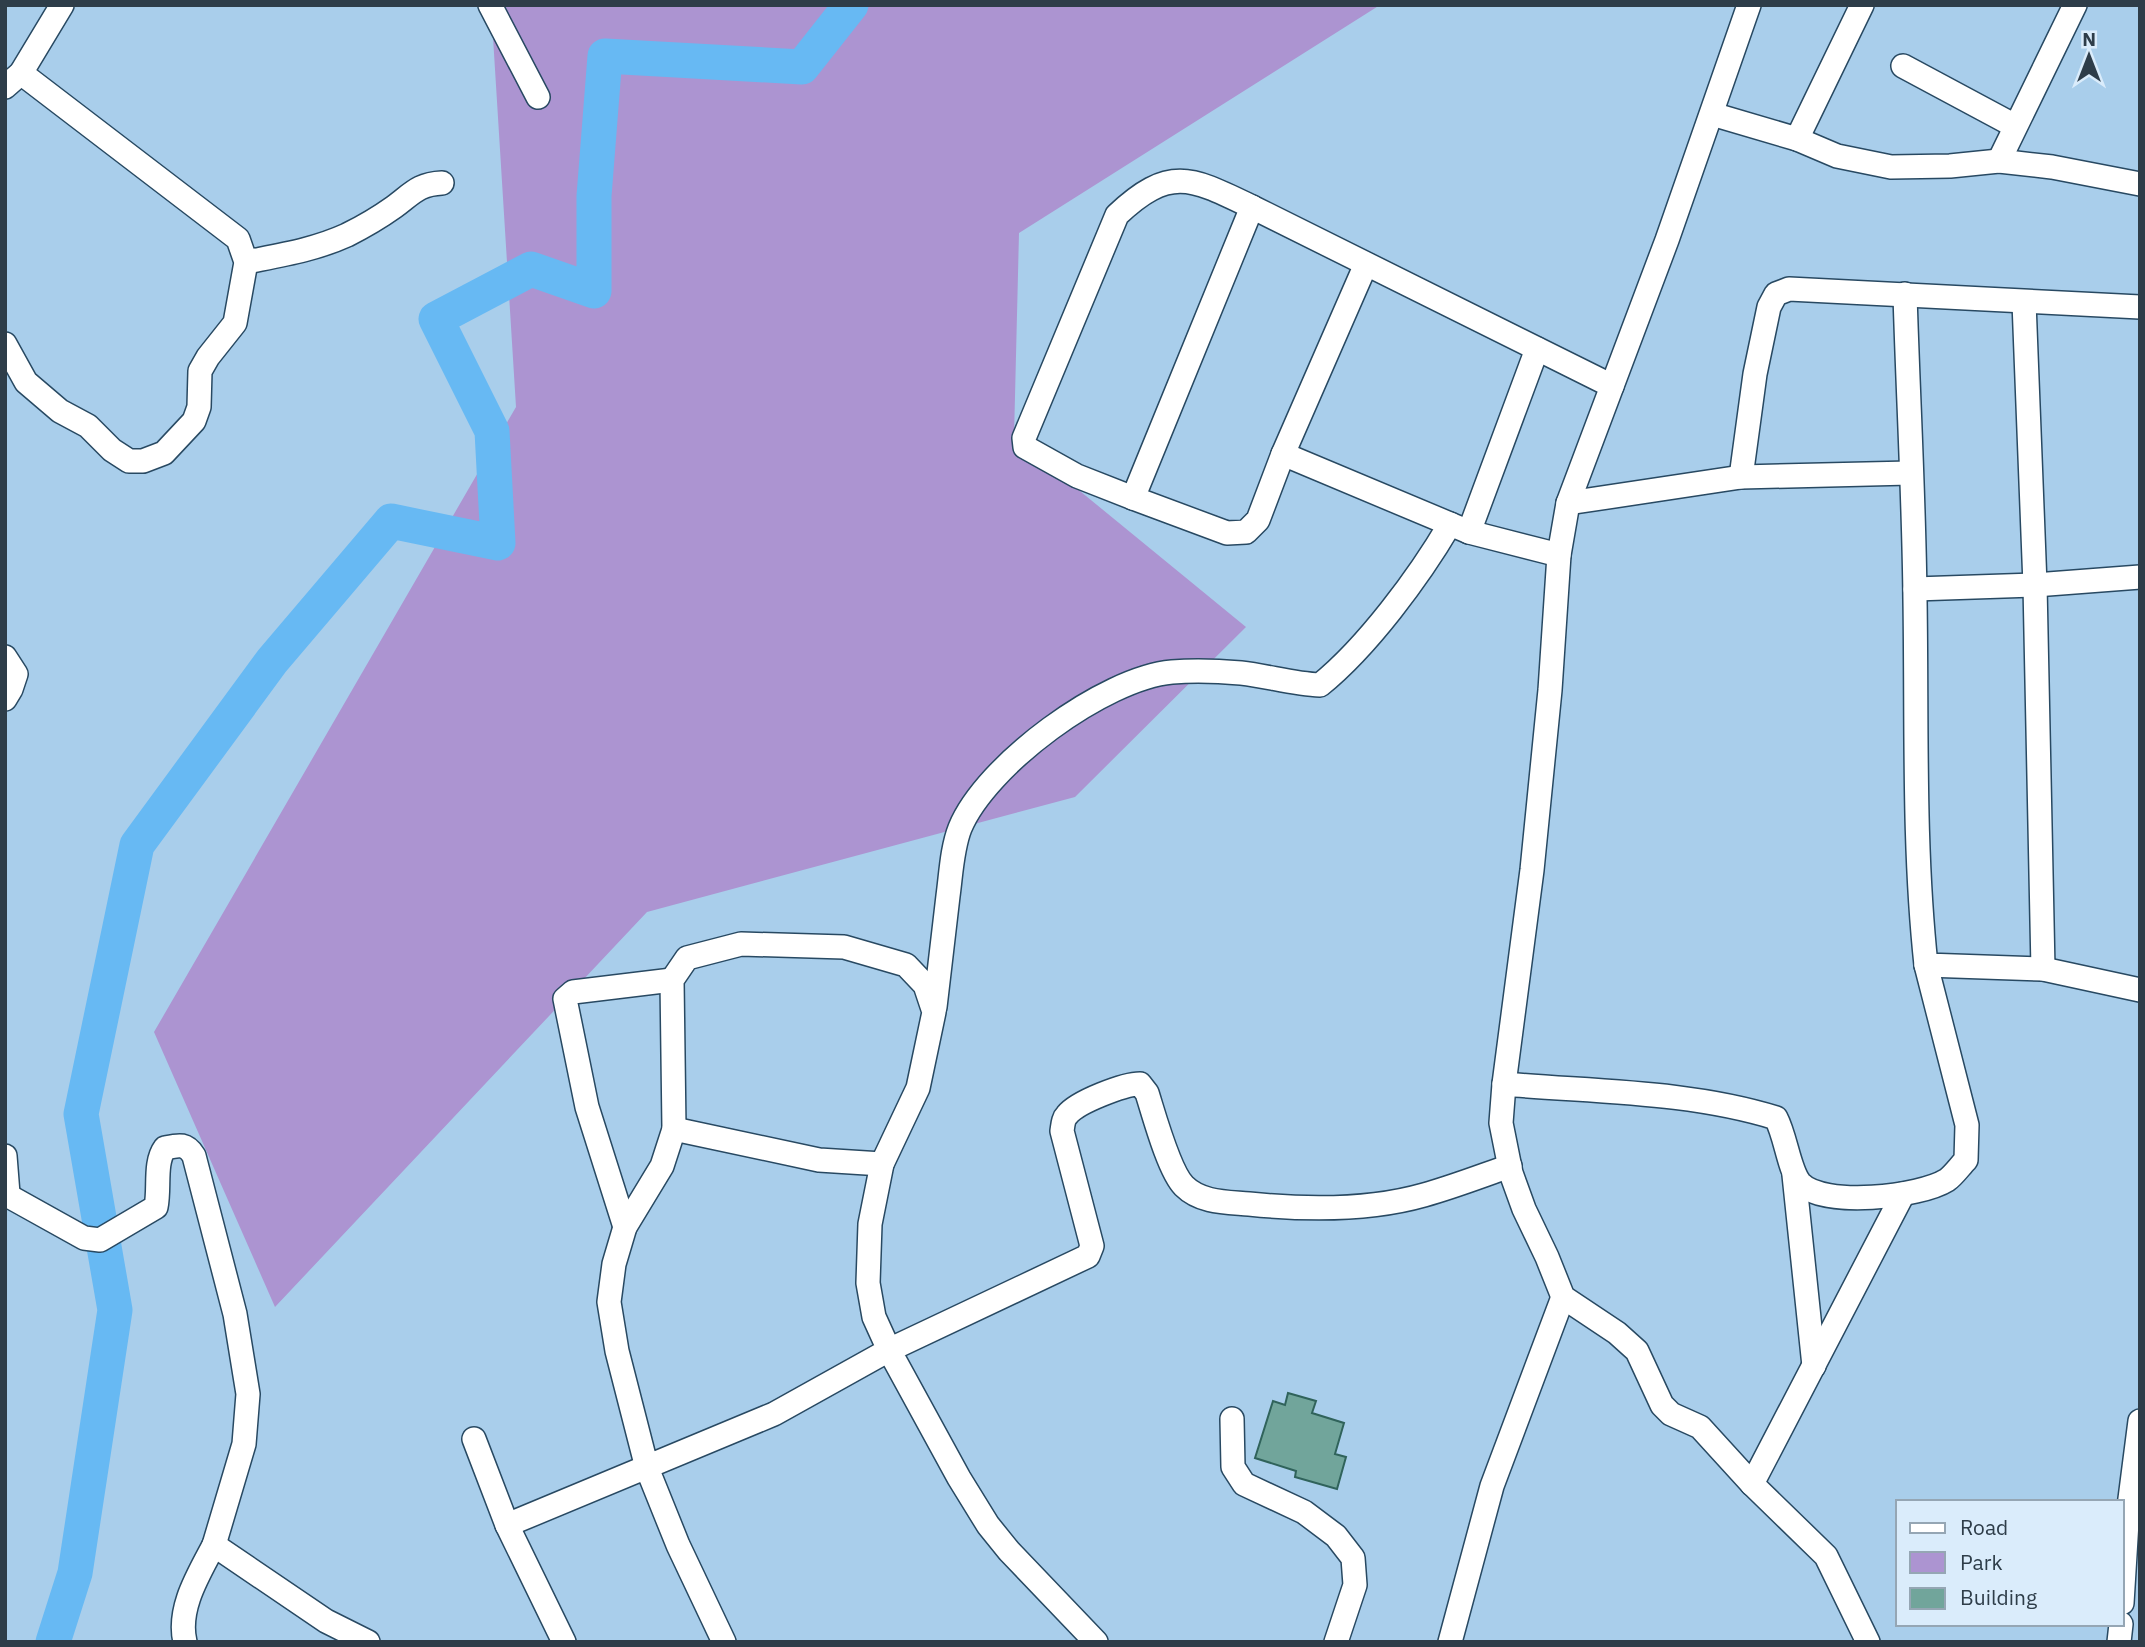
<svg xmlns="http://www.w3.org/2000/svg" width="2145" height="1647" font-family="'IBM Plex Sans',sans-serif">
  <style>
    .green { fill: #ac94d1 }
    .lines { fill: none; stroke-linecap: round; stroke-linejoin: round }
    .river { stroke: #67b9f3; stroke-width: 35 }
    .building { fill: #71a59b; stroke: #30635b; stroke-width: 2 }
    .minor-casing { stroke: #284962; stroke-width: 26 }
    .minor { stroke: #fff; stroke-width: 23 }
  </style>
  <rect width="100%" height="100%" fill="#a9ceeb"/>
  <polygon class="green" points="491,5 1380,5 1019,233 1014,437 1246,627 1075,797 647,912 275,1307 154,1032 516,407"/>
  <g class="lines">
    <polyline class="river" points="53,1642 75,1573 115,1310 81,1114 137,845 272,661 391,521 498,543 492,431 436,319 531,269 594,291 594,196 605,56 802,67 851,5"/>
  </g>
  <polygon class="building" points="1288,1393 1316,1401 1312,1413 1344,1423 1335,1454 1346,1457 1337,1489 1295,1477 1296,1471 1255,1458 1273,1401 1285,1405"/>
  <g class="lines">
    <defs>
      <g id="minor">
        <polyline points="490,5 538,97"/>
        <polyline points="1749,5 1667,240 1568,503 1559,555 1550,690 1532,870 1504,1084 1501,1123 1511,1173 1524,1209 1547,1257 1563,1297 1617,1333 1637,1351 1662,1405 1671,1414 1700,1427 1752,1484 1826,1556 1868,1642"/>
        <polyline points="1903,66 2015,126"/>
        <polyline points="5,87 21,73 62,5"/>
        <polyline points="1712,114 1797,139 1837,156 1891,167 1950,166 1999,161 2052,167 2140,184"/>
        <polyline points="1797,139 1862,5"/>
        <polyline points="1999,161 2075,5"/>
        <path d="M246,262C281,255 314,250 347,235C363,227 380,217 394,207C412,194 418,184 442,183"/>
        <path d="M1366,264L1283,454L1258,520L1246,532L1227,533L1133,498L1077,476L1025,447L1024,438L1117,215C1170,165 1192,178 1252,207L1612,386"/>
        <path d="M1905,294C1908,396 1914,498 1915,600C1917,722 1913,844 1926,965L2043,969L2140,990"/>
        <polyline points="2024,302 2035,585 2043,969"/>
        <polyline points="5,344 26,382 60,411 88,426 112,450 129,461 143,461 164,453 194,421 199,407 200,371 208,357 235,323 246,262 238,239 21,73"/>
        <polyline points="1283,454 1469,532 1559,555"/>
        <polyline points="1741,477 1755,374 1769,307 1776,294 1789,289 2140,307"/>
        <polyline points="1133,498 1252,207"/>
        <polyline points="1568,503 1741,477 1910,473"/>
        <polyline points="1469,532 1537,349"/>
        <polyline points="1915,589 2035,585 2140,577"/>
        <polyline points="5,657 16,674 11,689 5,699"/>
        <path d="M935,1007C939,970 944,933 948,896C951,874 952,848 960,828C986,765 1104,678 1172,672C1194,670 1219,671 1241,673C1268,676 1293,684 1320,685C1367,647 1419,577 1450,524"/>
        <path d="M1504,1084C1594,1092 1689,1091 1776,1118C1786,1137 1789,1170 1800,1183C1823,1208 1920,1197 1947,1180C1954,1175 1960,1166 1966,1160L1967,1125L1926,965"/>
        <polyline points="674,1129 819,1160 882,1164"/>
        <polyline points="5,1156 8,1194"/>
        <polyline points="1794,1175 1814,1366"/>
        <path d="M5,1194L84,1238L100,1240L156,1207C160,1188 154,1163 165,1148C179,1145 186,1143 194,1156L235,1314L248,1394L244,1444L214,1545"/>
        <polyline points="625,1227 587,1107 565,999 573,992 672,980"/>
        <polyline points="1232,1419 1233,1467 1244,1484 1304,1512 1336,1536 1353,1558 1355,1585 1336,1642"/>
        <polyline points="474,1439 507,1525 564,1642"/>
        <polyline points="1752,1484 1903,1194"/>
        <polyline points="507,1525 774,1414 889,1350 874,1317 868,1283 870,1224 882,1164 918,1088 934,1012 925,985 906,965 844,947 741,944 687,958 672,980 674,1129 662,1166 625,1227 614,1264 609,1302 617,1351 647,1468 678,1545 724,1642"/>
        <polyline points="2122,1603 2127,1522 2140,1421"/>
        <path d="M185,1642C177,1608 199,1574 214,1545L326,1621L368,1642"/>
        <path d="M1096,1642L1009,1551L988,1525L959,1478L889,1350L1088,1256L1092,1246L1062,1131C1063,1125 1063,1119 1067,1115C1077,1102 1124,1084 1140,1084L1147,1093C1154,1115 1169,1171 1184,1186C1201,1203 1227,1202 1249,1204C1307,1210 1368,1211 1424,1195C1453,1187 1481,1176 1510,1166"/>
        <polyline points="1450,1642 1492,1486 1563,1297"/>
        <polyline points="2119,1642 2121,1624"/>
      </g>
    </defs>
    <use href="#minor" class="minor-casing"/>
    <use href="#minor" class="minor"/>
  </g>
  <rect width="2145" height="1647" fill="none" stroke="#2e3d49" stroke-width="14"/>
  <rect x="1896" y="1500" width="228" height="126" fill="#daecfb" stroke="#95a6b4" stroke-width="2"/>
  <rect x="1910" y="1523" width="35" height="10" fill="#ffffff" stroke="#95a6b4" stroke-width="2"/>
  <text x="1960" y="1535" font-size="21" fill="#2e3d49">Road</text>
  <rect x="1910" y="1552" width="35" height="21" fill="#ac94d1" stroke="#95a6b4" stroke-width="2"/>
  <text x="1960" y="1570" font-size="21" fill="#2e3d49">Park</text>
  <rect x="1910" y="1588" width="35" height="21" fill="#71a59b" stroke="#95a6b4" stroke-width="2"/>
  <text x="1960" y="1605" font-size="21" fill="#2e3d49">Building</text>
  <g transform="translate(2089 56)" stroke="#daecfb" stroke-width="5" paint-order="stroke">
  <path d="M0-5L12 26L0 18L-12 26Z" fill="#2e3d49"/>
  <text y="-10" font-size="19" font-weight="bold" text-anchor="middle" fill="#2e3d49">N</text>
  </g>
</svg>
